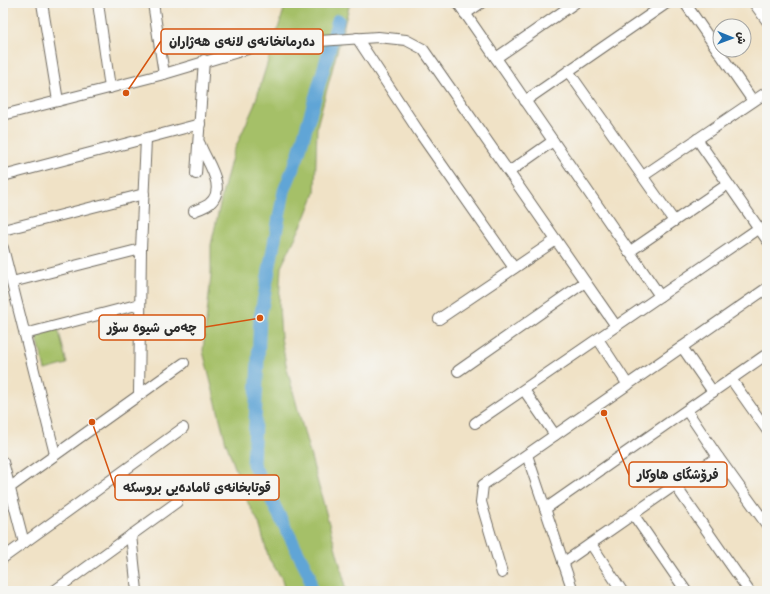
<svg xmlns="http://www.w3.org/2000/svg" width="770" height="594" font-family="'Playpen Sans','Playpen Sans Arabic',sans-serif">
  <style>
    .green { fill: #a5c067; stroke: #687649 }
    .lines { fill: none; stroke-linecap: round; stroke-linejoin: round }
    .river { stroke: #61a5d6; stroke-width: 13 }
    .minor-casing { stroke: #706b61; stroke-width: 12 }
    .minor { stroke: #fff; stroke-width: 10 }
    .leader { fill: none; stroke: #d5540f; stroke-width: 1.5 }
    .callout-dot { fill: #d5540f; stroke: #f6f6f2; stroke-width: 1.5 }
    .callout { fill: #f6f6f2; stroke: #d5540f; stroke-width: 1.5 }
    .callout-label { font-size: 13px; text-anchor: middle; font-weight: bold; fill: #2b2b2b }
  </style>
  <rect width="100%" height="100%" fill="#f6f6f2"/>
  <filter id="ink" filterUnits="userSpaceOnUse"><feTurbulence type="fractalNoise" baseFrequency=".025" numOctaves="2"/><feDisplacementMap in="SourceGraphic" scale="8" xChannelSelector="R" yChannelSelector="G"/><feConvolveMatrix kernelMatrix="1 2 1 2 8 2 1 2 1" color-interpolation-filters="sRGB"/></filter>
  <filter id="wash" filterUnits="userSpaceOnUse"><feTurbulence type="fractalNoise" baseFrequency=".012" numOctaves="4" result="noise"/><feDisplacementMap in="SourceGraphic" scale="16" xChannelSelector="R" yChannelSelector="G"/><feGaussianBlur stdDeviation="0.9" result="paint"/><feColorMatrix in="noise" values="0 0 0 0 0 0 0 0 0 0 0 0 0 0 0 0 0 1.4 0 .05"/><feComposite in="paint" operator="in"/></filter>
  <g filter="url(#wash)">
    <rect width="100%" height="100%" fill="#f0e2c6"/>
    <g class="green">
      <polygon points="286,3 350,3 317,126 315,193 306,216 281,267 279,305 281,338 287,369 344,579 345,591 285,591 281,577 269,559 259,523 248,503 226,443 203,351 211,276 211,245 223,191 233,153 254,106"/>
      <polygon points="58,328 67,364 45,370 36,333"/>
    </g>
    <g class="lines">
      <polyline class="river" points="311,591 309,574 253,464 260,318 284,191 298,156 338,20"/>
    </g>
  </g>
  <g filter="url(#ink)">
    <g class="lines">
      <defs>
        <g id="minor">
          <polyline points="42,3 58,101"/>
          <polyline points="98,3 110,88"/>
          <polyline points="153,3 164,74"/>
          <polyline points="458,3 660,296"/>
          <polyline points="685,3 753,101"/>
          <polyline points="754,3 767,21"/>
          <polyline points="465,14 481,3"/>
          <polyline points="357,38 419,132 514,268"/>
          <polyline points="496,58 575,3"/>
          <polyline points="568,71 674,221"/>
          <polyline points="525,101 667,3"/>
          <polyline points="3,115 164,74 261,45 378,37 406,40 423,49 616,326"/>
          <polyline points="697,139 767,240"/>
          <polyline points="509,172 553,141"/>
          <polyline points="196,174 204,60"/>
          <polyline points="3,176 200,124"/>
          <polyline points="643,176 767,92"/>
          <path d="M194,211C199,209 205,207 209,204C229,188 205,160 200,144"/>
          <polyline points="3,230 144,194"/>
          <polyline points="3,248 55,454"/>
          <polyline points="629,252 728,184"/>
          <polyline points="12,282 141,249"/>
          <polyline points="439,319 556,240"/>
          <polyline points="25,334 140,304"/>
          <polyline points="598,339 628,385"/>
          <polyline points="682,347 713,392"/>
          <polyline points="458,371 585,282"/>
          <polyline points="731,379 767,430"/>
          <polyline points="524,390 555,435"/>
          <polyline points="139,394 141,249 146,139"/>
          <polyline points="687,411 718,457 767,525"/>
          <polyline points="475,423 759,228"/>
          <polyline points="527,455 573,591"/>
          <polyline points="3,462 24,543"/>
          <polyline points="675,485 749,591"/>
          <polyline points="9,488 184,363"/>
          <polyline points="545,509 767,354"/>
          <polyline points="633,514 686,591"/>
          <polyline points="131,535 137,591"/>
          <polyline points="591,544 622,591"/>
          <polyline points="3,558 183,428"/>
          <polyline points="563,563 675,485 718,457"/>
          <polyline points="502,573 481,502 483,485 767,288"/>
          <polyline points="54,591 177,502"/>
        </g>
      </defs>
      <use href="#minor" class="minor-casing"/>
      <use href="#minor" class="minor"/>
    </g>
  </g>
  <path class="leader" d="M126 93L161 41M260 318L205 327M604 413L629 475M92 422L115 488"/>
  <g class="callout-dot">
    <circle cx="126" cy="93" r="4"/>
    <circle cx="260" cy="318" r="4"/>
    <circle cx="604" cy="413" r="4"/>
    <circle cx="92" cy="422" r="4"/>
  </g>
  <g class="callout">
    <rect x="161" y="29" width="162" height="25" rx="4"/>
    <rect x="99" y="315" width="106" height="25" rx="4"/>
    <rect x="629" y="462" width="98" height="25" rx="4"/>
    <rect x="115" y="475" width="164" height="25" rx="4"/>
  </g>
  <g class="callout-label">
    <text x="242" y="46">دەرمانخانەی لانەی هەژاران</text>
    <text x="152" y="332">چەمی شیوە سۆر</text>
    <text x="678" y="479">فرۆشگای ھاوکار</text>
    <text x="197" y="492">قوتابخانەی ئامادەیی بروسکە</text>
  </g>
  <rect width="770" height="594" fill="none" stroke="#f6f6f2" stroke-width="16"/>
  <g transform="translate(732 38) rotate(91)"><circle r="19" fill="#f6f6f2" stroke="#a5a5a2"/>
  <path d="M0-3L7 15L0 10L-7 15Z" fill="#1f6fb2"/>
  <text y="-6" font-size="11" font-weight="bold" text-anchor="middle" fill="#2b2b2b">ش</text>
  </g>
</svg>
